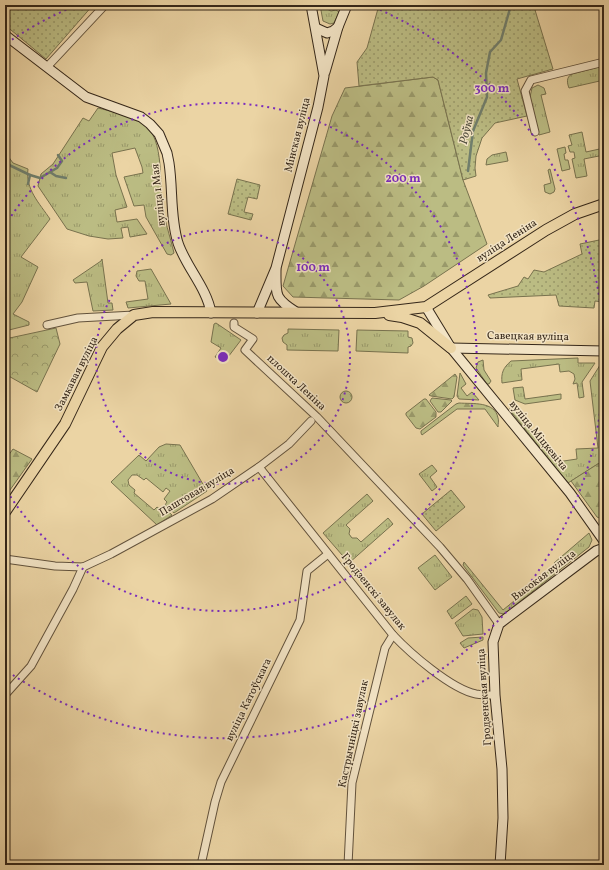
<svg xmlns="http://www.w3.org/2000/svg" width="609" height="870" font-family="Vollkorn,serif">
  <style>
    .grass { fill: url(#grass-tufts); stroke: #78724e }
    .forest { fill: url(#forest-firs); stroke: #78724e }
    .park { fill: url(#park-crowns); stroke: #78724e }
    .garden { fill: url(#garden-dots); stroke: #78724e }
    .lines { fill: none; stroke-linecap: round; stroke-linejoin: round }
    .stream { stroke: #707e6c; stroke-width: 2.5 }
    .street-casing { stroke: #62523c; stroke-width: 9 }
    .secondary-casing { stroke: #352719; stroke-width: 11 }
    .primary-casing { stroke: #352719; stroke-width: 12 }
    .street { stroke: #f2e3c4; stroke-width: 7 }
    .secondary { stroke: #f2e3c4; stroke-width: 9 }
    .primary { stroke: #ebd4a4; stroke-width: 10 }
    .ring { fill: none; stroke: #7b2cbf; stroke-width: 2; stroke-dasharray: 2 4 }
    .labels { text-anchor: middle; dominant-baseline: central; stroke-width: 3; stroke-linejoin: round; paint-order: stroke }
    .street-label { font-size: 11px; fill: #352719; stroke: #f2e3c4 }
    .water-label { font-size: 12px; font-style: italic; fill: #4e4b3c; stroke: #f2e3c4 }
    .centre { fill: #7b2cbf; stroke: #f2e3c4; stroke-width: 2 }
    .ring-label { font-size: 12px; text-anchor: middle; font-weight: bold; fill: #7b2cbf; stroke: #f2e3c4; stroke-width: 3; stroke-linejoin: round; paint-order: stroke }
  </style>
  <defs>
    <pattern id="grass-tufts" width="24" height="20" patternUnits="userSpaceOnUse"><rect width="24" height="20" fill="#bbbc83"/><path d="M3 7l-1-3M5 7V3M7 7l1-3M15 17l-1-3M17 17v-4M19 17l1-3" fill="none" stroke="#99996a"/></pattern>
    <pattern id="forest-firs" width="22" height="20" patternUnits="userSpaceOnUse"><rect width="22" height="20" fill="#bbbc83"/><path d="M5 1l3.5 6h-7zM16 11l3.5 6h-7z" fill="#99996a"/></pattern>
    <pattern id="park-crowns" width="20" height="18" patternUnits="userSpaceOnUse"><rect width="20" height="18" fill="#bbbc83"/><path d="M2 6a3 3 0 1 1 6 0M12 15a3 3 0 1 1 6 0" fill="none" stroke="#99996a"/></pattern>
    <pattern id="garden-dots" width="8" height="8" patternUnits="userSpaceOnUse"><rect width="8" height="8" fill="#bbbc83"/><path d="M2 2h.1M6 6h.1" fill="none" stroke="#99996a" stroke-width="1.8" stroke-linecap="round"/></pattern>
  </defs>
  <rect width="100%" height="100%" fill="#ebd4a4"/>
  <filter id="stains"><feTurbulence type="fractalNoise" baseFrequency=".005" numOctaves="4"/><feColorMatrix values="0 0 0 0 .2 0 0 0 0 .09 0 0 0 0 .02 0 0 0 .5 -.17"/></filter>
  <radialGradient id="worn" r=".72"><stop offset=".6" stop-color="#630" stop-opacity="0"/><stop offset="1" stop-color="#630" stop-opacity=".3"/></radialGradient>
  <g class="grass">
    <polygon points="320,5 328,5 327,9 331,11 336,10 339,12 334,23 330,24 323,21"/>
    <path d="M599,67L604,68V80L569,88C567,83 566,77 572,74Z"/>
    <polygon points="538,85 544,88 546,94 541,95 550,132 539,135 530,97 532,88"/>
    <path d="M98,108C110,111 128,115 139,120C165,134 159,178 162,202C164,219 170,236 174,253L171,255L167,254L146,217L144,205L134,206L124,177L143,173L142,167L135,148L112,153L116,175L127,207L115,210L117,222L137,219L147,234L130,237L128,227L121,228L123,238L108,239L89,236L67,229L38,186L41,174L53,164L83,118L89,121Z"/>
    <polygon points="582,132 586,152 604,148 604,155 584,159 587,176 576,178 572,159 575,158 574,152 570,152 568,146 572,145 569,135"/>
    <polygon points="565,147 566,153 564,154 565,160 568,160 570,169 562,171 557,149"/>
    <path d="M5,152L13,163L28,169C25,189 40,204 50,219L21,257L38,267L22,302L13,314L29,322V325L5,331Z"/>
    <polygon points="506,152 508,161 486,165 487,159 492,155"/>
    <polygon points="550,169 555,189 554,192 550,194 545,192 544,185 551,183 548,170"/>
    <polygon points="102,259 108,303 112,303 113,310 93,311 87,282 75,283 73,280 101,261"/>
    <polygon points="151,269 171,304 128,308 126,302 148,299 145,281 139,281 136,276 137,271"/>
    <polygon points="216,323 241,340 225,361 215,357 221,348 211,342 214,324"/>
    <polygon points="288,329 339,330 338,351 287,350 287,345 283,342 282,338 284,335 288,333"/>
    <polygon points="357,330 408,331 408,337 412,338 413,343 411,346 408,347 408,353 356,351"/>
    <path d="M578,358V363H595L582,382L584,397L579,398L577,383L573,384L575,379L574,374L569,371L560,372L559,364L521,369L522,380L502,383C501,373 503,368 511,361Z"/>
    <polygon points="483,360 484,370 491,381 489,384 487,384 476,368 478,362"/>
    <polygon points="602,362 604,384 604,460 568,483 509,409 514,408 557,462 577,459 576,449 598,448 590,381"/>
    <polygon points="523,387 525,399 561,394 561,399 525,404 515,400 513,388"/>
    <circle cx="346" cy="397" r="6"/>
    <polygon points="166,444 180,445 207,491 174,513 165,505 167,502 164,499 170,491 166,488 163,492 146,478 144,480 137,475 132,475 128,480 129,485 135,490 134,493 154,510 157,507 161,510 163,507 172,515 157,525 111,482 139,455 146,461 159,447"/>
    <polygon points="432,465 437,471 430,477 437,487 432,491 419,474"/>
    <polygon points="367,494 373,501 346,525 350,529 349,534 352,538 357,538 361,542 388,518 393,524 349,563 323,533"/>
    <polygon points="589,533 592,540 589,547 504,614 499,613 463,565 464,562 503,610 536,583 535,582 556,565 554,563"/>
    <polygon points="435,555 452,577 435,590 418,568"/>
    <polygon points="466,596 472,604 452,619 447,611"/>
    <polygon points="473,609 478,610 482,617 483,634 463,636 455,623"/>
    <polygon points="483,637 483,640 464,648 460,643 468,638"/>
  </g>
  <g class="forest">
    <polygon points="433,77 438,80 463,180 487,244 424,286 399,300 293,297 283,286 332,116 345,88"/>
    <polygon points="460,373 466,384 461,388 467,396 472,392 479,400 459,399 457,396"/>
    <polygon points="455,374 457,377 454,397 452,399 431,396 429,395"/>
    <polygon points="432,398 451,400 452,401 441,412 438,412 430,401"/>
    <polygon points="424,399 426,399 436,412 436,417 420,429 416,428 406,415 406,413"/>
    <path d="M459,403C472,404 495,401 498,418C499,420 498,424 498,427L485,409H457L422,435L421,433V431L456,404Z"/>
    <polygon points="13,449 32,459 5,497 5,460"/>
    <polygon points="604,460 604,520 597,517 571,481"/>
  </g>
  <polygon class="park" points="56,328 60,344 37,392 5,374 5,339"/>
  <g class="garden">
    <polygon points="5,5 93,5 46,59 5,25"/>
    <polygon points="379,5 551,5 535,10 553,69 517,79 527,116 495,123 482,138 476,156 475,168 476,176 463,180 438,80 433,77 359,86 357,62 367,48"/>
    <polygon points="237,179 260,185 257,199 248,197 244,212 253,214 251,220 228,214"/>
    <polygon points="604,239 604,302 595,301 594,308 559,306 556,295 490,298 488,295 518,286 524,277 528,279 534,270 544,272 582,254 580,244"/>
    <polygon points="451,490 465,507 436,531 422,514"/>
  </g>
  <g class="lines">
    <g class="stream">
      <polyline points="5,163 30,175 28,184"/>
      <polyline points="468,171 473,131 487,97 486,73 490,52 501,40 511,5"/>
      <polyline points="50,172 56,176 66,178"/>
      <polyline points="30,175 40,178 57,168 62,161 58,155"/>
    </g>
    <defs>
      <g id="street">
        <polyline points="47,67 105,5"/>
        <polyline points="535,132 525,91 531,80 604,62"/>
        <polyline points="234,323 234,327 253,339 245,350 317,417 440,547 467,579 499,624"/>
        <polyline points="47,325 78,318 134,315"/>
        <path d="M259,467L393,635C410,653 451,689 476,694C482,695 489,695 495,695"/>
        <polyline points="5,559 55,566 83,567 111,554 212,499 259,467 289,444 311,421"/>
        <polyline points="5,695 31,666 73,589 83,567"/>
        <polyline points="201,865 215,802 221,782 300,620 307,571 328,554"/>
        <polyline points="348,865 352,783 385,648 393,635"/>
      </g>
      <g id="secondary">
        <polyline points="316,28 327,33 333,31 338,27"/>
        <path d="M5,35L86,97L141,117L150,124L159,134L167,153L169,163C173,189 170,217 178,243C186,267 207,288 211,313"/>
        <polyline points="325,72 338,27 347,5"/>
        <path d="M276,270C276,295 274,298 296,312"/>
        <polyline points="426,307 451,348 570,493 604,541"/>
        <polyline points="257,313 276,268 318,107 324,76 311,5"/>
        <polyline points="451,348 604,351"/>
        <polyline points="500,865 503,818 502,769 495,695 493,642 499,624 596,551 604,548"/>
      </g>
      <g id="primary">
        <polyline points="389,315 402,317 420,323 451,348"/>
        <polyline points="5,512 65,424 102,347 117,329 134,315 153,312 375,313 426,307 546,230 575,214 604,204"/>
      </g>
    </defs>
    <use href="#street" class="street-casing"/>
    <use href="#secondary" class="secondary-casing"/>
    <use href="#primary" class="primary-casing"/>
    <use href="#street" class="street"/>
    <use href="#secondary" class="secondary"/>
    <use href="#primary" class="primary"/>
  </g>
  <g class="ring">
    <circle cx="223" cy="357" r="127"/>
    <path d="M5 226A254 254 0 1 1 5 488"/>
    <path d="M604 360A381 381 0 0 1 7 671M7 43A381 381 0 0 1 77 5M369 5A381 381 0 0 1 604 354"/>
  </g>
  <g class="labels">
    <g class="street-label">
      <text transform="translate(298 135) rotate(-76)">Мінская вуліца</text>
      <text transform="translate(159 195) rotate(-96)">вуліца 1 Мая</text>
      <text transform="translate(507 241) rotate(-33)">вуліца Леніна</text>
      <text transform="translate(528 337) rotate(1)">Савецкая вуліца</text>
      <text transform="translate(77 374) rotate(-63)">Замкавая вуліца</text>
      <text transform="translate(296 383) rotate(43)">плошча Леніна</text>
      <text transform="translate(538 436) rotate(51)">вуліца Міцкевіча</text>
      <text transform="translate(197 492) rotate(-31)">Паштовая вуліца</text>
      <text transform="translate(544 576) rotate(-37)">Высокая вуліца</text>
      <text transform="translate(373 592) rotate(51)">Гродзенскі завулак</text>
      <text transform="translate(485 697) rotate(-94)">Гродзенская вуліца</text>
      <text transform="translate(249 700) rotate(-64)">вуліца Катоўскага</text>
      <text transform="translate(354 734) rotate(-78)">Кастрычніцкі завулак</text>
    </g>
    <g class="water-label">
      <text transform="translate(467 130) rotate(-76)">Роўка</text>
    </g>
  </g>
  <circle cx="223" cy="357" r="6" class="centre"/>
  <g class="ring-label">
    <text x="492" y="92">300 m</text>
    <text x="403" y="182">200 m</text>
    <text x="313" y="271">100 m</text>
  </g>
  <rect width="609" height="870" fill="none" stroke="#ebd4a4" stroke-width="20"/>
  <rect x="6" y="6" width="597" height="858" fill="none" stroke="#352719" stroke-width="2"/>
  <rect x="10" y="10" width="589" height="850" fill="none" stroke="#352719"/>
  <rect width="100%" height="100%" filter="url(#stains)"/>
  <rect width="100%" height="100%" fill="url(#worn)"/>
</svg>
